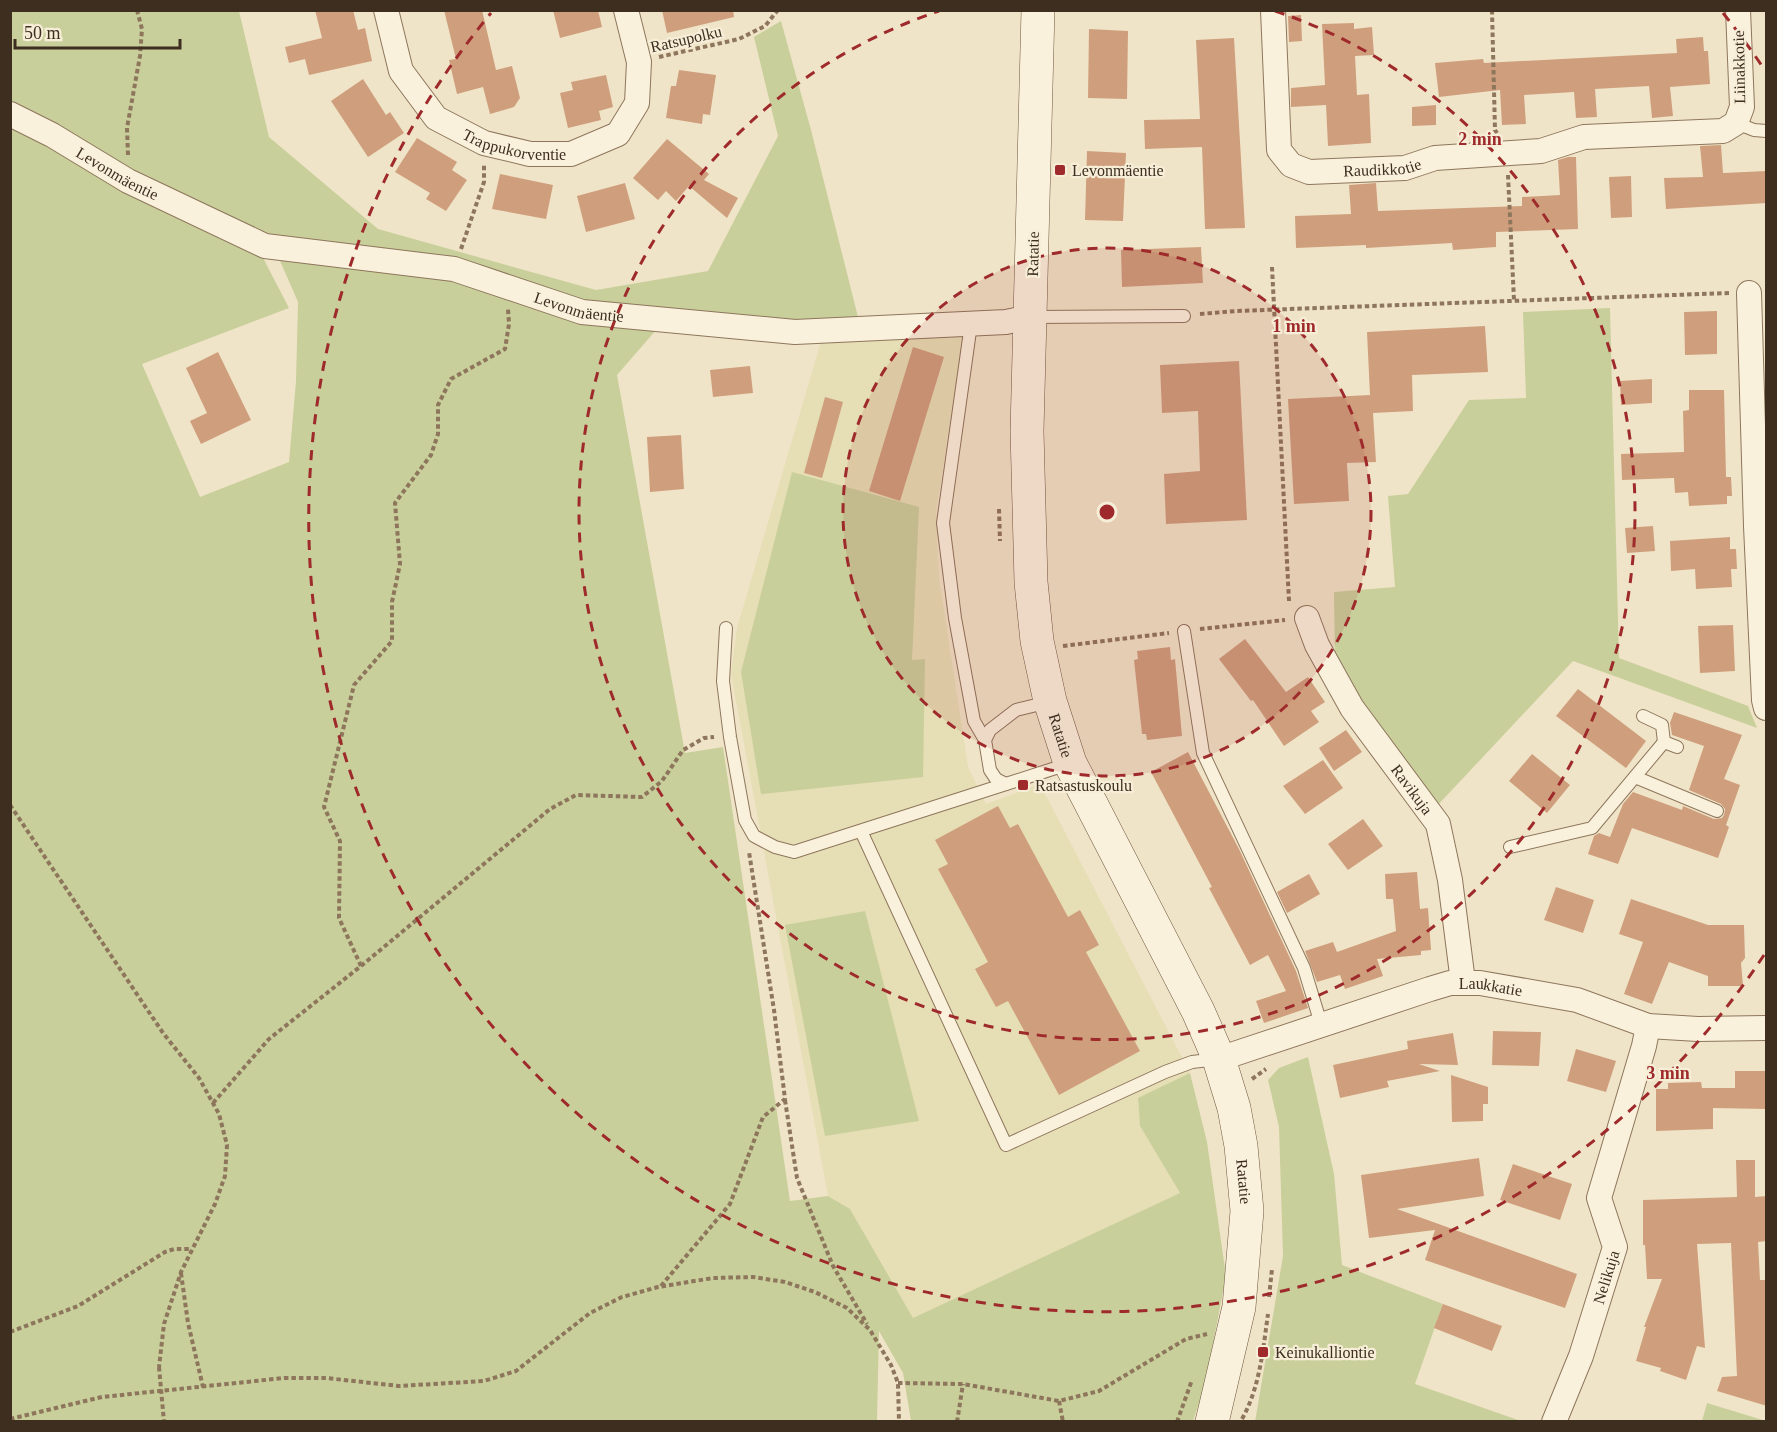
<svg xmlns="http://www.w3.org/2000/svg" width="1777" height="1432" font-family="'Times New Roman',serif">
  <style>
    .farmland { fill: #e6deb5 }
    .green { fill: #c9cf9b }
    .building { fill: #cf9f7d }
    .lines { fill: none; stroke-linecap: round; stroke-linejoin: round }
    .lane-casing { stroke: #8d765c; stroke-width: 14 }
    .street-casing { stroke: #8d765c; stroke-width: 26 }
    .secondary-casing { stroke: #6f573f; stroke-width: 34 }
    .path { stroke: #8d765c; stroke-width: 4; stroke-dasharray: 4.5 3; stroke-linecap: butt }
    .lane { stroke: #faf1dc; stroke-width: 12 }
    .street { stroke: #faf1dc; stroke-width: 24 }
    .secondary { stroke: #faf1dc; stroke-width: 33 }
    .path-bridge { stroke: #8d765c; stroke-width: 4; stroke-dasharray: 4.5 3; stroke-linecap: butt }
    .ring { fill: none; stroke: #9e2a2b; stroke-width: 3; stroke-dasharray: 10 8 }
    .poi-dot { fill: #9e2a2b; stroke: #f7eed8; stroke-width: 2 }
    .labels { text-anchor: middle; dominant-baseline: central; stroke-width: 4.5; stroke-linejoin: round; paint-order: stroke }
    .street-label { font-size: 16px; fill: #3d2e20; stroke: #f7eed8 }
    .poi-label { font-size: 16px; fill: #3d2e20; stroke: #f7eed8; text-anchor: start }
    .centre { fill: #9e2a2b; stroke: #f7eed8; stroke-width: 3 }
    .ring-label { font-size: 18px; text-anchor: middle; font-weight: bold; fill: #9e2a2b; stroke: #f7eed8; stroke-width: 4.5; stroke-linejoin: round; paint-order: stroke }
  </style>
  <rect width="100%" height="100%" fill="#f0e4c8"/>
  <polygon class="farmland" points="964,330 936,513 939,577 968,767 986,804 1040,784 1190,1073 1138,1099 1140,1126 1180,1193 913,1318 850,1209 828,1196 731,674 737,628 822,338"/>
  <g class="green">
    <polygon points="10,11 239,11 269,137 378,229 596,290 708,271 778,136 754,37 781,21 811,130 858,317 793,326 583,307 453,264 260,252 289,308 142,364 200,497 289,462 296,381 298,302 277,254 453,275 657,329 617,375 685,753 723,747 790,1201 828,1196 850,1209 913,1318 1180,1193 1140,1126 1138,1098 1190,1073 1207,1142 1226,1276 1205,1385 1193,1421 911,1421 903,1373 879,1331 877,1421 11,1421"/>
    <polygon points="1610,308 1619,658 1748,706 1757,728 1573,661 1436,807 1358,704 1335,662 1334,592 1395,587 1388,496 1408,494 1469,400 1526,398 1523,312"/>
    <polygon points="792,472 919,507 912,660 925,659 923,777 761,794 741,672"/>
    <polygon points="865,911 919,1121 825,1136 785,925"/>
    <polygon points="1308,1057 1334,1174 1342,1265 1443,1304 1415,1384 1521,1421 1255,1422 1283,1256 1279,1127 1268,1080 1279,1068"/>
    <polygon points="1707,1403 1766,1421 1702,1421"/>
  </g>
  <g class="building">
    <polygon points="315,10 353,10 358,30 365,28 372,61 309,75 305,59 289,63 285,47 322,38"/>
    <polygon points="444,10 482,10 496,70 512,66 520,98 514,107 490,114 483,87 457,94 449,60 456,59"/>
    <polygon points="553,10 598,10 602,27 560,38"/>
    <polygon points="662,10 733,10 734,17 667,33"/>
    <polygon points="1301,15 1302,41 1289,42 1288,16"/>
    <polygon points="1354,23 1354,29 1372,27 1374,55 1355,56 1357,95 1369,94 1371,143 1328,146 1326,105 1291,107 1291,88 1325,85 1322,24"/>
    <polygon points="1089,29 1128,31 1127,99 1088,98"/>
    <polygon points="1703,37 1704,51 1708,51 1710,84 1670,87 1673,116 1652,118 1649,86 1595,89 1597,117 1576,118 1574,92 1524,95 1526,124 1502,125 1500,90 1439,97 1435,63 1483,59 1484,63 1677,53 1676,39"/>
    <polygon points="1234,38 1245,228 1205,229 1202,147 1145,149 1144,120 1200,119 1196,40"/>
    <polygon points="679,70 716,75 710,115 703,114 702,124 666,118 671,86 676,86"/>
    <polygon points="606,75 613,107 599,111 601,120 568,128 560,93 573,90 571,82"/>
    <polygon points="363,79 386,115 390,112 404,133 368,157 331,101"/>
    <polygon points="1436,105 1436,125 1412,126 1412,107"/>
    <polygon points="417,138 457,162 452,170 467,180 446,211 426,199 430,193 395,172"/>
    <polygon points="667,139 709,174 704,180 738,198 727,218 689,186 676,201 666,191 658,200 633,178"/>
    <polygon points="1721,145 1723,173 1767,171 1767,203 1666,209 1664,178 1703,177 1700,146"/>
    <polygon points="1087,151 1126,153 1123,221 1085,220"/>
    <polygon points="1568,157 1576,157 1578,229 1496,232 1496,247 1453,250 1452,243 1366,248 1366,245 1296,248 1295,216 1351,214 1349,185 1376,183 1378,211 1522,206 1522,197 1560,195 1558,160"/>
    <polygon points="500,174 553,185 546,219 492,209"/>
    <polygon points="1631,176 1632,217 1611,218 1609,177"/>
    <polygon points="625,183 635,219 586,232 577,196"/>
    <polygon points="1201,247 1203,283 1122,287 1121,250"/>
    <polygon points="1717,311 1717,354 1685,355 1684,312"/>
    <polygon points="1485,326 1488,372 1412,375 1413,411 1373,413 1376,462 1347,463 1349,501 1294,504 1288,399 1370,395 1367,332"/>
    <polygon points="913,347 944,357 900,501 869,491"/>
    <polygon points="218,352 251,420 201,444 190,421 207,413 186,368"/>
    <polygon points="1239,361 1247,520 1166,524 1164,474 1200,471 1198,411 1162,413 1160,365"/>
    <polygon points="750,366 753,393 713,397 710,370"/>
    <polygon points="1652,379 1652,403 1621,405 1620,381"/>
    <polygon points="1689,390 1724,390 1726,477 1731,477 1732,496 1727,496 1727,504 1689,506 1688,492 1675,493 1674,478 1622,480 1621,454 1684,452 1683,411 1689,410"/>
    <polygon points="825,397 843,402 822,478 804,473"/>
    <polygon points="681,435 684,489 650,492 647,437"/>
    <polygon points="1653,526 1655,551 1627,553 1625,528"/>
    <polygon points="1730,537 1730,549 1736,549 1737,569 1731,569 1732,587 1696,589 1695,569 1671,571 1670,541"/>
    <polygon points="1733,625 1735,671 1700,673 1698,626"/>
    <polygon points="1245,639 1286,692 1308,677 1325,702 1311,711 1319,722 1284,746 1253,700 1251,701 1219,659"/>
    <polygon points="1170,647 1171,660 1175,659 1182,736 1147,740 1146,734 1142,734 1134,660 1138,659 1137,651"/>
    <polygon points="1578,689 1646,741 1626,768 1556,716"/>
    <polygon points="1674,712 1742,735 1724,779 1740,785 1726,825 1729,827 1718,858 1632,828 1618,864 1588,854 1594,836 1599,833 1610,837 1623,804 1633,792 1682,810 1683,806 1714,819 1722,818 1724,815 1725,809 1721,804 1689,790 1704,746 1672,735 1670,723"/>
    <polygon points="1346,730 1362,752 1334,771 1319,748"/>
    <polygon points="1188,752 1239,849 1296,971 1308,1008 1264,1023 1256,1001 1286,991 1268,955 1250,965 1209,888 1212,887 1151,772"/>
    <polygon points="1532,754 1570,785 1547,813 1509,781"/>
    <polygon points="1323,760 1343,788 1305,814 1283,786"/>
    <polygon points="998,806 1010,828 1018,824 1068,917 1080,910 1099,945 1086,952 1140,1051 1059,1095 1008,1001 996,1007 975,969 988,962 938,869 948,864 935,840"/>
    <polygon points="1363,819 1383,846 1348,870 1328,844"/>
    <polygon points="1417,872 1420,909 1428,908 1431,950 1421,951 1421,955 1377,959 1383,976 1345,989 1340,975 1317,982 1305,951 1333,942 1337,952 1396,931 1393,899 1386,899 1385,874"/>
    <polygon points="1309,874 1320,894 1287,913 1277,892"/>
    <polygon points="1556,887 1594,900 1583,933 1544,920"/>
    <polygon points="1631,899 1708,925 1744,925 1745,958 1741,963 1743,986 1708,986 1708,976 1669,962 1652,1004 1624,994 1643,942 1619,934"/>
    <polygon points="1493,1031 1541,1032 1539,1066 1492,1065"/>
    <polygon points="1453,1033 1458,1065 1419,1064 1440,1071 1387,1081 1389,1087 1340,1098 1333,1065 1408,1049 1407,1041"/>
    <polygon points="1576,1049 1616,1061 1606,1092 1567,1081"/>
    <polygon points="1735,1071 1767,1071 1767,1109 1713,1108 1713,1129 1656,1131 1656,1089 1668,1089 1668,1083 1701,1082 1702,1088 1735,1088"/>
    <polygon points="1451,1075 1488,1087 1488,1104 1483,1104 1483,1121 1452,1122"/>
    <polygon points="1479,1158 1484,1196 1397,1209 1577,1274 1565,1308 1425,1260 1435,1230 1369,1238 1361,1175"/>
    <polygon points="1736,1160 1755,1160 1755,1197 1767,1196 1767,1241 1758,1242 1760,1280 1767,1280 1767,1406 1717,1391 1722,1377 1737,1376 1731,1243 1697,1244 1705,1348 1697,1346 1686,1380 1660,1371 1661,1368 1636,1361 1646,1327 1644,1327 1662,1279 1647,1279 1645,1245 1643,1245 1643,1200 1737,1197"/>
    <polygon points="1513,1164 1572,1184 1560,1220 1500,1200"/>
    <polygon points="1443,1304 1502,1326 1492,1351 1434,1328"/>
  </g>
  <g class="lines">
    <defs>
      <g id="lane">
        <polyline points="1736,123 1754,130 1766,131"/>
        <polyline points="1032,317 1184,316"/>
        <polyline points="971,324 943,523 955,618 974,721 985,740"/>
        <polyline points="726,628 723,681 730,737 745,820 754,836 775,847 794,852 1006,784"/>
        <polyline points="1184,631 1203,753 1304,968 1321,1024"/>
        <polyline points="1049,702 1016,710 990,730 985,740 990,770 996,779 1006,784 1068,764"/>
        <polyline points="1643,716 1662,725 1664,742"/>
        <polyline points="1635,777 1717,811"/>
        <polyline points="861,831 1006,1145 1165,1072 1192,1062 1218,1059"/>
        <polyline points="1510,847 1592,828 1664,742 1677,747"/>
      </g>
      <g id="street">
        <path id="s1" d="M386,10L401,71L436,118L484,143L530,154H571L618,134L637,103L639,62L626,10"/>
        <path id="s2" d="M1273,10L1279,150L1291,165L1309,172L1405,168L1435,158L1541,151L1584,137L1723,131L1736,123L1742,107L1738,10"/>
        <path id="s3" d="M10,114L52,135L128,181L265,246L454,269L582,312L795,332L1006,322L1031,317"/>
        <polyline points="1749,293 1756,526 1764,700 1766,708"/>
        <path id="s4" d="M1307,618L1317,645L1352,708L1438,824L1450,880L1463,982"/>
        <path id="s5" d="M1219,1059L1430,989L1450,983H1480L1577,1000L1648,1026L1698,1029L1766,1028"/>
        <path id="s6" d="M1554,1422L1581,1356L1615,1247L1599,1198L1644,1046L1648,1026"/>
      </g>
      <g id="secondary">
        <path id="s7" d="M1038,10L1027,431L1031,582L1037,641L1050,701L1070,763L1198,1011L1219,1059L1234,1108L1241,1146L1247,1211L1239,1307L1212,1422"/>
      </g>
    </defs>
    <use href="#lane" class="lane-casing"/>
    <use href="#street" class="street-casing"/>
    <use href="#secondary" class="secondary-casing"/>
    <g class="path">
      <polyline points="1492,10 1495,130 1497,133"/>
      <polyline points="659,57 739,39 765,26 778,10"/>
      <polyline points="128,155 127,128 140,56 142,29 137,10"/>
      <polyline points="1508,175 1514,300"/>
      <polyline points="461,249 484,182 484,164"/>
      <polyline points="1272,267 1289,601"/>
      <polyline points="1200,314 1236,311 1729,293"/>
      <polyline points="999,509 1000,541"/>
      <polyline points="1200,629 1285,620"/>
      <polyline points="1063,646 1169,633"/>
      <polyline points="10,805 163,1033 199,1078 219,1114 227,1145 225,1176 215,1204 181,1272 164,1324 159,1367"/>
      <polyline points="361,966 339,918 340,841 324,807 354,685 392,641 392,602 400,564 395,503 431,455 438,434 438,405 451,379 505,349 509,324 508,309"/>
      <polyline points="1252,1079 1266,1069"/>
      <polyline points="785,1100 797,1178 833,1266 867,1324"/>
      <polyline points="213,1103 269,1039 361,966 550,809 576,795 642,797 662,781 683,750 704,738 714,737"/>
      <polyline points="181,1273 188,1323 203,1387"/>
      <polyline points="661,1286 730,1204 763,1117 785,1099 774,1010 749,852"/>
      <polyline points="1269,1297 1272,1269"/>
      <polyline points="10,1332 78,1306 165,1252 174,1249 191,1249"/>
      <polyline points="898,1383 963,1384 1059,1401 1099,1391 1186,1339 1207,1334"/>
      <polyline points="1059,1401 1063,1422"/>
      <polyline points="10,1419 102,1397 284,1378 326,1378 399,1386 484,1381 516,1371 590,1313 622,1297 658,1287 713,1278 753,1277 785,1282 815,1292 847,1308 870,1330 891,1365 898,1383 899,1422"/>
      <path d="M1242,1419C1260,1387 1263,1349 1268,1314"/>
      <polyline points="957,1422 963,1384"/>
      <polyline points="1177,1422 1192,1380"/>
    </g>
    <use href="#lane" class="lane"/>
    <use href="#street" class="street"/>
    <use href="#secondary" class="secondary"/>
    <polyline class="path-bridge" points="159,1367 164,1422"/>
  </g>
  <circle cx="1107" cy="512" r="264" fill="#9e2a2b" fill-opacity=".12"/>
  <g class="ring">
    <circle cx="1107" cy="512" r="264"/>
    <path d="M1275 11A528 528 0 1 1 939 11"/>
    <path d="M1764 955A793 793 0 1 1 491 13M1723 13A793 793 0 0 1 1764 69"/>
  </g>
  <g class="poi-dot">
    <rect x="1054" y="164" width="12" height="12" rx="3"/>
    <rect x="1017" y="779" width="12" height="12" rx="3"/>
    <rect x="1257" y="1346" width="12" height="12" rx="3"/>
  </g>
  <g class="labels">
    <g class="street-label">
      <text transform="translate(686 39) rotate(-13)">Ratsupolku</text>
      <text transform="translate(1739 67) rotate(-91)">Liinakkotie</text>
      <text stroke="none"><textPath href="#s1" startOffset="206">Trappukorventie</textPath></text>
      <text stroke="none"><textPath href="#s2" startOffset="252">Raudikkotie</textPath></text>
      <text stroke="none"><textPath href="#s3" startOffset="123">Levonmäentie</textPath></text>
      <text transform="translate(1033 254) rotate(-89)">Ratatie</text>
      <text stroke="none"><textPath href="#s3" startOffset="609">Levonmäentie</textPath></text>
      <text stroke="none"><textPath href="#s7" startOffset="729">Ratatie</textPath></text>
      <text stroke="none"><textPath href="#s4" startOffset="202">Ravikuja</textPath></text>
      <text stroke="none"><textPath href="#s5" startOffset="284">Laukkatie</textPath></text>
      <text stroke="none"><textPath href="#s7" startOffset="1215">Ratatie</textPath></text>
      <text stroke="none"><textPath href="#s6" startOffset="154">Nelikuja</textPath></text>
    </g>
    <g class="poi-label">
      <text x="1072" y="170">Levonmäentie</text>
      <text x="1035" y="785">Ratsastuskoulu</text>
      <text x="1275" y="1352">Keinukalliontie</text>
    </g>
  </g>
  <circle cx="1107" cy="512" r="9" class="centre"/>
  <g class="ring-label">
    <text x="1480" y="145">2 min</text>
    <text x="1294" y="332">1 min</text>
    <text x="1668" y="1079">3 min</text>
  </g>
  <rect width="1777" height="1432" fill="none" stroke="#3d2e20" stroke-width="24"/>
  <path d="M15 39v9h165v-9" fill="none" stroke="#3d2e20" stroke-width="3"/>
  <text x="24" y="39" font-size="18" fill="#3d2e20" stroke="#f7eed8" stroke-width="4.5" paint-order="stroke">50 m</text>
</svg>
